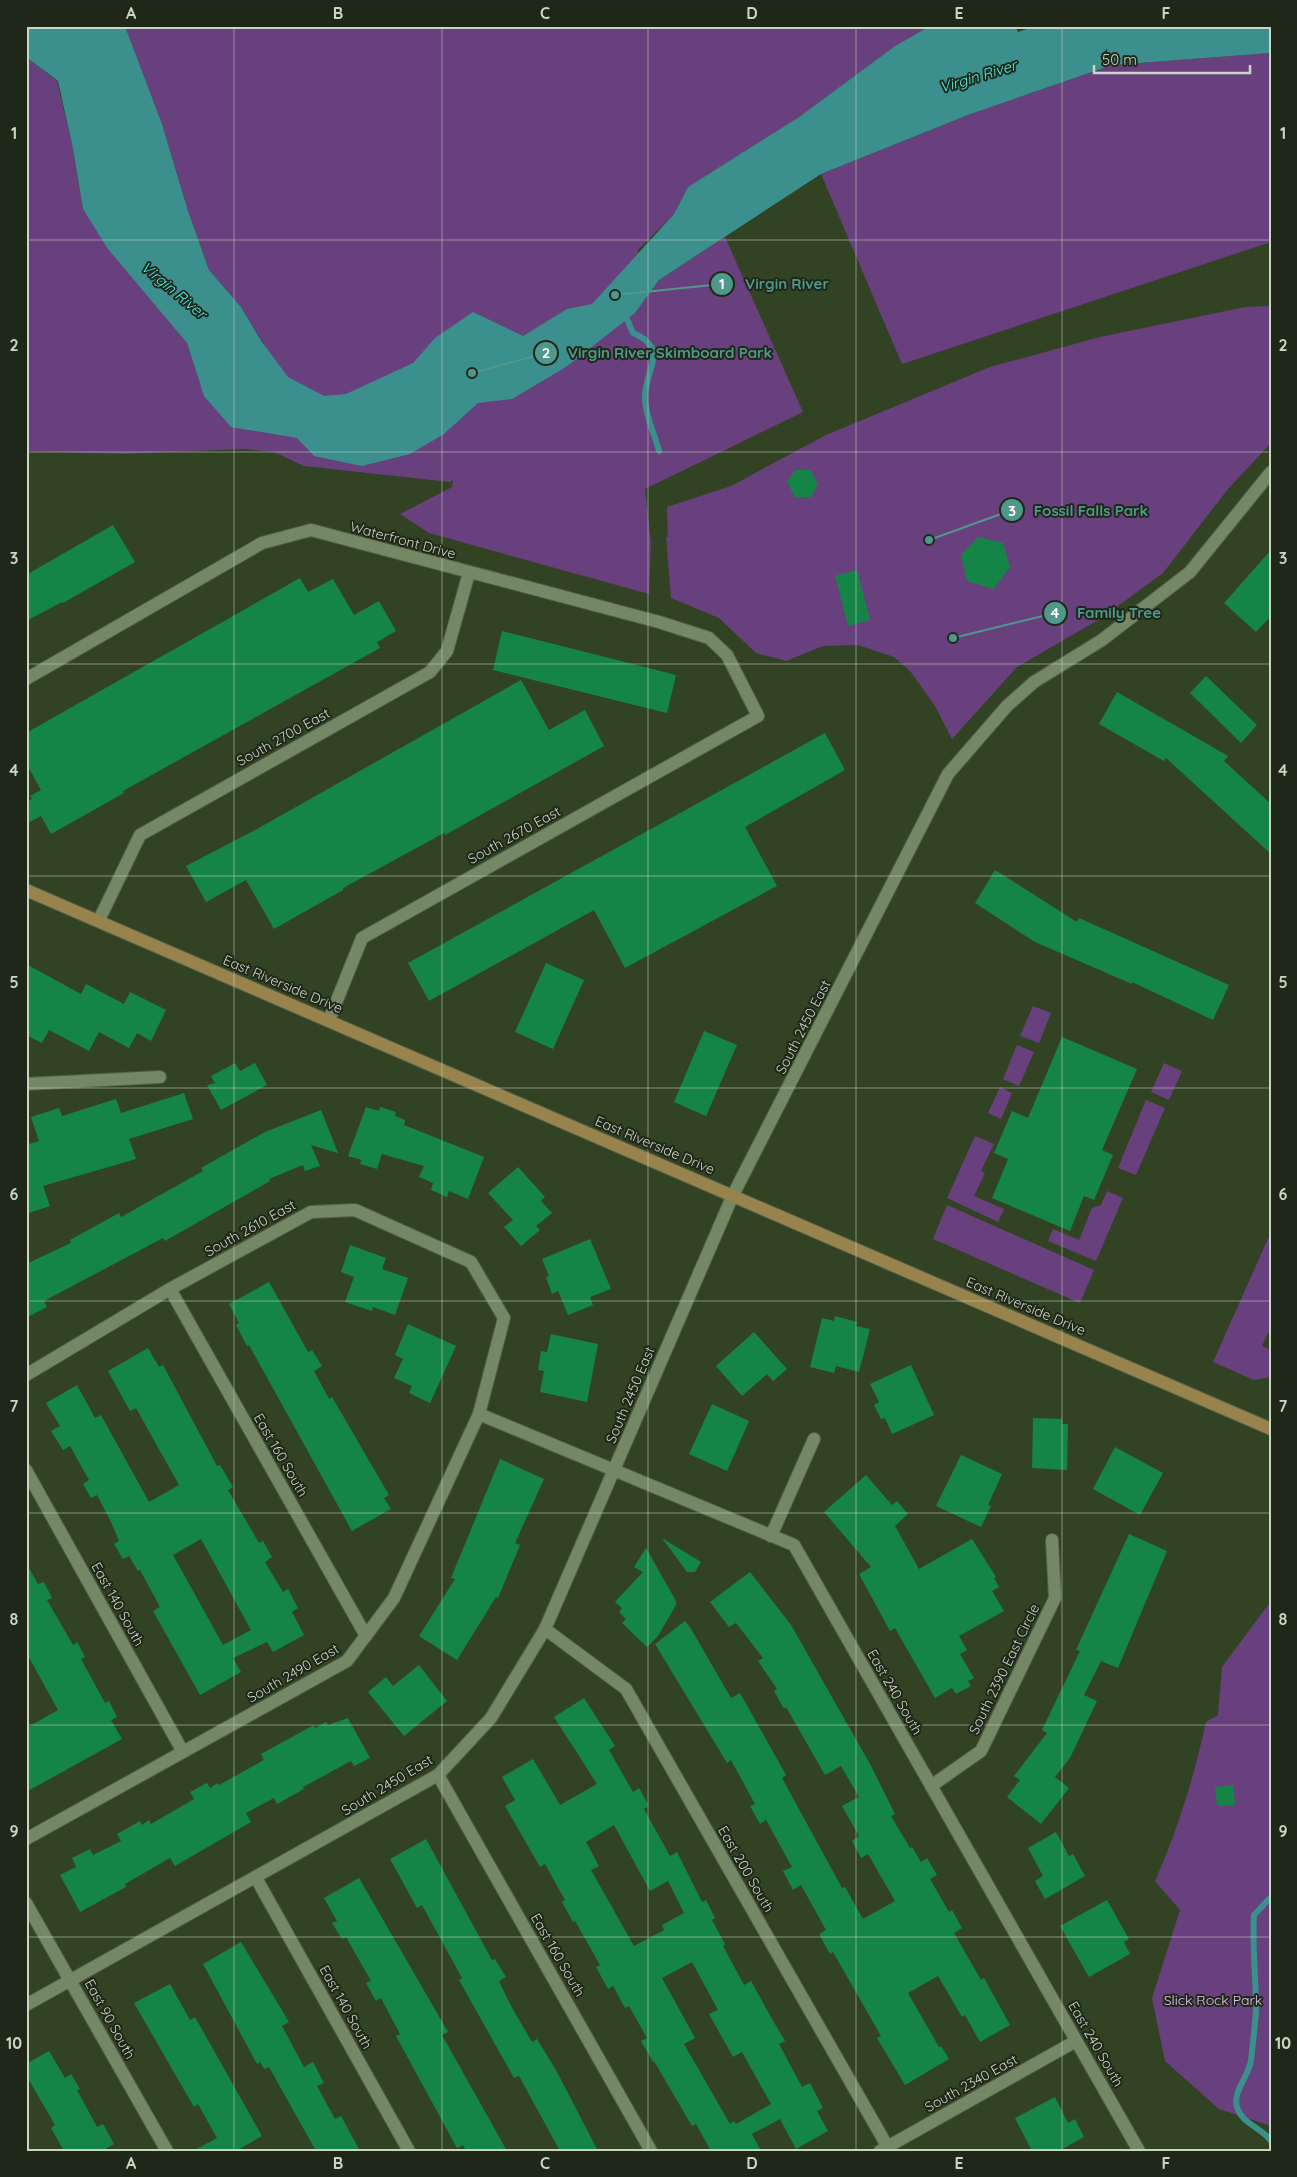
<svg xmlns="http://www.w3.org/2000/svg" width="1297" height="2177" font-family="Quicksand,sans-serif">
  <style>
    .green { fill: #68407d }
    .water { fill: #3b8f8d }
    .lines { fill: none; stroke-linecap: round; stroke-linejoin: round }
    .stream { stroke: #3b8f8d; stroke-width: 6 }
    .building { fill: #158547; fill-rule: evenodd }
    .minor-casing { stroke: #526046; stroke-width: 14 }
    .major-casing { stroke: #526046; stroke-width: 14 }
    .minor { stroke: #758866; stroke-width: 12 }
    .major { stroke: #99834d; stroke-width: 12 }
    .grid { fill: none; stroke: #cad5c3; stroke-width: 1; stroke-opacity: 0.55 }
    .labels { text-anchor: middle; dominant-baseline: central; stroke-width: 4; stroke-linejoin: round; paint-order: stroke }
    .street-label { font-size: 14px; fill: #cad5c3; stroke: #1f2719 }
    .park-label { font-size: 14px; fill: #e0c5f0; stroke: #1f2719 }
    .water-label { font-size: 15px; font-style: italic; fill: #4ef1ed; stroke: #1f2719 }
    .leader { fill: none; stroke: #50978c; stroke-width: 2 }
    .callout-dot { fill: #50978c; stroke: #1f2719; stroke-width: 2 }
    .mark-label { font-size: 15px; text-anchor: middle; font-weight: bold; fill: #fff }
    .callout-label { font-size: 15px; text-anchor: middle; font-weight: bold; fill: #50978c; stroke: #1f2719; stroke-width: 4; stroke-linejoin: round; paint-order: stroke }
    .neatline { fill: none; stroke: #cad5c3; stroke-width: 2 }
    .grid-label { font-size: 16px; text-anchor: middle; font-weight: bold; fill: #cad5c3 }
  </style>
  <rect width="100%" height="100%" fill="#324324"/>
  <g class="green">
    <polygon points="125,26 930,26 895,46 799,117 688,187 674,214 638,250 635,313 659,280 725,237 803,412 645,489 651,543 649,594 429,533 400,514 452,487 453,480 450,482 304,466 274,452 243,449 123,454 26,451 26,57 57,81 73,149 83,209 135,280 187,343 201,386 264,344 241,307 209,270 188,211 162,124"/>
    <polygon points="1271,53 1271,242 902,364 821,174 968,115 1112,65"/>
    <polygon points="1271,306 1271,443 1228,489 1163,573 1100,619 1017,667 952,739 935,706 910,671 894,657 858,645 823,646 786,661 756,653 719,618 671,598 666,537 668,537 667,507 731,486 826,435 990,367 1100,337 1245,307"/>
    <polygon points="1033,1006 1051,1013 1039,1043 1020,1036"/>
    <polygon points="1017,1045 1034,1052 1019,1086 1003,1079"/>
    <polygon points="1164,1063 1182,1071 1169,1100 1151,1092"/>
    <polygon points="1000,1087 1012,1093 1001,1119 988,1113"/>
    <polygon points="1146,1100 1165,1108 1136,1175 1118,1168"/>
    <polygon points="975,1136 994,1144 981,1171 985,1173 974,1196 1004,1209 998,1222 947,1198"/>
    <polygon points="1107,1191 1123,1198 1096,1261 1048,1241 1053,1229 1079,1240 1092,1208 1101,1205"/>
    <polygon points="947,1205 1094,1270 1080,1303 933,1239"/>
    <polygon points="1271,1232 1271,1327 1262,1346 1271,1350 1271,1377 1254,1380 1213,1362"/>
    <path d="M1271,1601V2126L1219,2109L1165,2061L1152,1998L1180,1910L1155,1881C1178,1829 1194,1777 1206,1722L1218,1715L1222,1667Z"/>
  </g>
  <polygon class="water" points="26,26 125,26 162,124 188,211 209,270 241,307 262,342 288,377 324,396 346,394 413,363 435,338 473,312 523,336 567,309 592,304 674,214 688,187 799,117 895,46 930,26 1015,26 1018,32 1035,26 1271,26 1271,53 1112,65 968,115 821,174 659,280 635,313 566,367 512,399 478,403 444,434 410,454 362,466 314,456 297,438 231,427 204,396 187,343 108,249 83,209 73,149 58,81 26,57"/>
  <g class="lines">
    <g class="stream">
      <path d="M624,312L633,333C671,349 644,370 645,398C645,415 655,435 659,451"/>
      <path d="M1271,1897L1254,1915C1252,1947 1256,1978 1256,2010C1255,2027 1253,2043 1251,2060C1250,2074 1232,2092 1237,2107C1242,2124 1261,2127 1271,2141"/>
    </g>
  </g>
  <g class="building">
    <polygon points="795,470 810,470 818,484 811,497 795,497 787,482"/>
    <polygon points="113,525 135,562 63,603 62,602 26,621 26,575"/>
    <polygon points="978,537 1003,543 1010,567 993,589 967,581 961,555"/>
    <polygon points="1271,550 1271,616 1256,632 1224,603"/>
    <polygon points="857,570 870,620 848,626 835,576"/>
    <polygon points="300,578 308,592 333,579 354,615 379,601 396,631 377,642 380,648 123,791 124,793 51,834 41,816 26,824 26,803 32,799 30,796 41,790 26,763 26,733"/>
    <polygon points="502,631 676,675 667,713 493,670"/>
    <polygon points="1206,676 1257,725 1241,743 1190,693"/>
    <polygon points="521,680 549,730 585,710 604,746 445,835 444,833 343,888 343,890 274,929 246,880 206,902 186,866 257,829"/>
    <polygon points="1117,692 1228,756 1224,761 1271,804 1271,854 1166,758 1164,761 1099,724"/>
    <polygon points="825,733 845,770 745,827 777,886 625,968 594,910 429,1001 408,963"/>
    <polygon points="995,870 1077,922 1079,918 1229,985 1213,1020 1132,982 1132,984 1035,942 975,903"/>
    <polygon points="546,963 584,980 553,1049 515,1032"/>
    <polygon points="26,964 81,994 86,984 124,1004 130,992 166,1010 151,1041 137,1033 129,1048 99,1032 89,1051 49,1030 42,1043 26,1035"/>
    <polygon points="704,1031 737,1045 706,1116 674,1102"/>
    <polygon points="1062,1037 1137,1069 1102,1150 1113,1155 1094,1200 1084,1196 1070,1231 992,1198 1008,1159 994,1153 1012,1111 1028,1118"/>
    <polygon points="235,1063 240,1071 255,1063 267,1085 221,1110 207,1085 215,1083 211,1076"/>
    <polygon points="184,1093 193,1119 129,1139 136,1159 43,1186 50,1206 26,1214 26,1145 39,1141 31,1117 59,1108 62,1116 116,1099 121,1113"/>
    <polygon points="366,1107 379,1111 380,1107 396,1112 395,1116 405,1120 404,1125 484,1157 468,1199 449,1191 447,1197 431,1190 433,1183 419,1177 424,1166 382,1154 377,1169 360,1164 362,1160 348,1156"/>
    <polygon points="321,1110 338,1153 311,1145 320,1166 305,1171 303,1165 269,1179 270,1181 165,1241 163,1238 44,1301 47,1307 26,1318 26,1264 71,1243 70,1240 119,1213 121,1217 203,1171 201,1168 265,1132"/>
    <polygon points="518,1167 545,1197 541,1201 552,1213 536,1226 540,1230 521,1246 504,1227 513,1220 488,1193"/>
    <polygon points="590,1239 611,1289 590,1297 593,1305 568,1315 558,1291 552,1294 546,1277 549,1276 542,1259"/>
    <polygon points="350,1245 386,1258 382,1269 408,1278 395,1315 373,1307 372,1311 345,1302 354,1277 341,1272"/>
    <polygon points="269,1282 308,1352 312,1350 322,1366 314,1371 329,1399 332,1397 389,1495 384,1498 391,1509 352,1531 249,1345 247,1346 236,1325 239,1323 229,1304"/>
    <polygon points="835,1316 857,1322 856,1326 870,1329 859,1372 836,1366 834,1373 810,1367 822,1318 834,1321"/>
    <polygon points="408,1324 456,1346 430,1403 409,1393 412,1386 394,1378 403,1359 395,1355"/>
    <polygon points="754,1332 787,1369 773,1381 767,1374 742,1396 716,1366"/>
    <polygon points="551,1334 598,1344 587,1402 540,1392 544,1371 538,1370 541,1351 547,1352"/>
    <path d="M148,1348L159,1367L163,1365L217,1466L220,1465L233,1487L228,1490L259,1543L263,1541L272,1557L265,1562L283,1592L288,1589L298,1608L292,1612L304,1635L273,1652L267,1642L233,1658L241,1672L200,1695L153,1611L160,1607L140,1570L138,1571L129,1556L123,1559L114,1544L119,1541L111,1522L97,1495L91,1498L83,1484L89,1480L70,1446L63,1450L51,1431L60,1426L46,1403L77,1385L95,1418L101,1415L149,1502L179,1485L136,1408L130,1411L108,1371ZM201,1539L251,1630L223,1645L173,1555Z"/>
    <polygon points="911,1365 934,1415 892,1434 885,1418 881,1419 874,1405 879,1402 870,1384"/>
    <polygon points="712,1404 749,1421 727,1471 689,1454"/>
    <polygon points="1033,1418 1062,1419 1062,1424 1068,1424 1067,1470 1032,1468"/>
    <polygon points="1115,1447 1163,1473 1140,1515 1093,1489"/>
    <polygon points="961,1455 1002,1474 988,1505 991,1506 981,1527 936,1506"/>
    <polygon points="500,1459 544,1479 515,1543 520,1545 498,1598 496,1597 457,1660 419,1636 455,1579 451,1578"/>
    <polygon points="866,1475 892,1505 897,1501 908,1514 895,1526 919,1569 972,1539 996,1577 994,1578 999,1587 992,1591 1004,1611 959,1636 967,1650 960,1654 974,1678 968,1681 971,1686 956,1694 952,1688 935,1698 895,1628 890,1631 859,1574 871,1567 824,1512"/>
    <polygon points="1129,1534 1167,1551 1118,1668 1101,1661 1084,1695 1097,1701 1070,1758 1055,1777 1069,1788 1041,1824 1007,1797 1020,1780 1014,1776 1047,1733 1042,1730 1080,1651 1076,1650"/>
    <polygon points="662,1538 701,1562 695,1572 687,1572"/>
    <polygon points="646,1548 676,1601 676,1605 658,1636 647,1647 622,1623 626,1619 619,1612 622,1608 615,1602 643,1572 634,1567"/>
    <polygon points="26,1563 38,1584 44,1582 52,1598 47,1600 73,1645 77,1642 85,1657 81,1659 105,1703 109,1701 117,1717 111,1720 122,1739 26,1792 26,1728 58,1710 26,1652"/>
    <polygon points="750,1572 791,1625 870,1764 895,1814 891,1816 910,1848 912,1847 921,1862 927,1858 937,1875 930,1879 949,1912 952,1910 962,1928 954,1933 981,1980 984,1978 1010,2025 980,2042 965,2015 962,2017 938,1976 908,1993 939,2047 941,2046 949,2059 905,2085 877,2038 881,2036 833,1952 830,1954 819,1934 826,1930 801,1885 793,1890 783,1871 792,1867 766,1820 760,1824 750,1806 755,1804 731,1760 727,1763 655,1644 685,1621 690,1627 731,1698 740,1693 786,1775 782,1778 842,1888 845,1887 863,1919 895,1901 868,1854 861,1858 852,1841 859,1836 842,1806 859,1797 841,1766 825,1775 786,1707 784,1709 774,1691 777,1689 758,1661 763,1658 736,1623 729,1627 710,1602"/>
    <polygon points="419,1665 447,1701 404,1736 368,1692 386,1677 393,1686"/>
    <path d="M584,1698L615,1746L609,1750L633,1792L639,1788L649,1806L644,1809L670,1856L677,1852L702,1902L706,1900L715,1918L712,1920L725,1944L723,1946L744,1985L751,1981L772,2019L785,2041L779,2044L802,2087L810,2083L823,2108L817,2111L828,2131L796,2149L780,2119L752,2134L761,2151H711L696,2124L692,2126L654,2061L653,2062L641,2041L647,2038L629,2006L625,2008L613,1986L608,1989L596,1967L600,1965L575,1921L573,1922L562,1902L565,1900L545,1864L540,1867L505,1806L515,1800L502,1777L533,1759L560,1805L597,1784L554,1717ZM614,1825L650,1891L668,1881L684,1913L662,1925L664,1930L634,1946L591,1870L599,1866L586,1842ZM692,1962L718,2010L709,2014L733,2057L742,2052L771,2104L736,2124L734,2121L730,2124L684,2044L695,2038L662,1978Z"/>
    <polygon points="348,1718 370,1758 354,1766 351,1761 303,1787 304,1789 277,1804 274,1798 246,1813 251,1822 175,1866 170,1858 125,1884 126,1887 80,1912 60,1875 76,1867 72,1858 90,1849 93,1855 121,1841 117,1834 140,1821 142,1825 149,1820 151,1824 194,1799 190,1792 207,1783 210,1788 218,1783 219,1785 264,1760 261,1754 314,1725 315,1728 326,1722 328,1725"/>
    <polygon points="1233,1785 1235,1805 1217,1806 1215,1787"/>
    <polygon points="1056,1832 1069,1856 1073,1854 1085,1876 1045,1899 1035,1881 1043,1876 1028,1848"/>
    <polygon points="426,1839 492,1960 495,1959 506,1977 499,1981 511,2006 532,2042 537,2039 557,2072 598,2151 560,2151 519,2076 514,2078 459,1980 462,1978 422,1905 417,1908 390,1859"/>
    <polygon points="359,1878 448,2032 442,2035 507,2151 466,2151 463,2145 457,2148 396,2036 400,2034 381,1998 376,2001 366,1983 371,1981 346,1937 342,1939 332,1923 337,1921 324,1898"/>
    <polygon points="1107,1900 1129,1939 1124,1942 1130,1954 1089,1977 1060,1926"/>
    <polygon points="241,1942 289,2022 282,2026 304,2067 313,2062 324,2083 317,2086 335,2119 341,2116 360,2151 316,2151 269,2067 264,2069 260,2062 257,2064 203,1964"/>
    <polygon points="170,1984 190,2020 195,2017 262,2136 236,2151 193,2151 217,2138 198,2104 194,2107 134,2003"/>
    <polygon points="49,2051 65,2078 71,2074 80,2089 77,2090 97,2127 103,2124 114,2144 102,2151 64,2151 51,2128 55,2125 26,2075 26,2064"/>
    <polygon points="1055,2097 1068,2123 1075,2119 1084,2137 1059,2151 1032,2151 1015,2118"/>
  </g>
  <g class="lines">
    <defs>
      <g id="minor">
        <polyline points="26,679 262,543 311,530 659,622 709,638 727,655 758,716 362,938 329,1020"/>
        <polyline points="99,920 140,835 430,672 447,651 469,573"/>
        <polyline points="26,1084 160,1077"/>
        <polyline points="170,1289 366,1636"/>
        <polyline points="26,1375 170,1289 311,1212 355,1210 471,1262 504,1318 479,1414 394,1598 347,1661 26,1839"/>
        <polyline points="479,1414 794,1545 1139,2151"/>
        <polyline points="26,1470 183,1752"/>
        <polyline points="771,1536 814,1439"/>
        <polyline points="545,1629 626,1689 890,2151"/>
        <polyline points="438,1775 651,2151"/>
        <polyline points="931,1786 981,1751 1055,1598 1052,1540"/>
        <polyline points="256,1878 409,2151"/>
        <polyline points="26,1903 167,2151"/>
        <polyline points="26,2005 438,1775 491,1718 545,1629 733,1195 948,774 1007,706 1034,682 1102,640 1190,572 1271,472"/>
        <polyline points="880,2151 1076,2041"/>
      </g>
      <polyline id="major" points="26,890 1271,1429"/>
    </defs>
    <use href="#minor" class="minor-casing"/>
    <use href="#major" class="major-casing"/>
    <use href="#minor" class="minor"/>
    <use href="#major" class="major"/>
  </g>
  <path class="grid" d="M234,26V2151M442,26V2151M648,26V2151M856,26V2151M1062,26V2151M26,240H1271M26,452H1271M26,664H1271M26,876H1271M26,1088H1271M26,1301H1271M26,1513H1271M26,1725H1271M26,1937H1271"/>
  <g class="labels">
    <g class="street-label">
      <text transform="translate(403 540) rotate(15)">Waterfront Drive</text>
      <text transform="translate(283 737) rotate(-29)">South 2700 East</text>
      <text transform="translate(514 835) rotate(-29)">South 2670 East</text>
      <text transform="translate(283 984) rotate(23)">East Riverside Drive</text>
      <text transform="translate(803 1027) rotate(-63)">South 2450 East</text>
      <text transform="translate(655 1145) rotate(23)">East Riverside Drive</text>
      <text transform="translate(250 1228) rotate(-29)">South 2610 East</text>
      <text transform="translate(1026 1306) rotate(23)">East Riverside Drive</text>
      <text transform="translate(630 1395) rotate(-67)">South 2450 East</text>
      <text transform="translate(281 1455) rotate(60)">East 160 South</text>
      <text transform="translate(118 1604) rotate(61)">East 140 South</text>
      <text transform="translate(1004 1669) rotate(-64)">South 2390 East Circle</text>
      <text transform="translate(293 1673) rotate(-30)">South 2490 East</text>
      <text transform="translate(895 1692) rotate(60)">East 240 South</text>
      <text transform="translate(387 1785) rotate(-31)">South 2450 East</text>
      <text transform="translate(746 1869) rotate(60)">East 200 South</text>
      <text transform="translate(558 1955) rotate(60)">East 160 South</text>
      <text transform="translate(346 2007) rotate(61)">East 140 South</text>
      <text transform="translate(110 2019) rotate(61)">East 90 South</text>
      <text transform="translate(1096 2044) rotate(60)">East 240 South</text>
      <text transform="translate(971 2083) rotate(-29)">South 2340 East</text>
    </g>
    <g class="park-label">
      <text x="1213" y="2000">Slick Rock Park</text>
    </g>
    <g class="water-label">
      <text transform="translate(978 76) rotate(-17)">Virgin River</text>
      <text transform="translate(174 290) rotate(40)">Virgin River</text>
    </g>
  </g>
  <path class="leader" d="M615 295L722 284M472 373L546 353M929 540L1012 510M953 638L1055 613"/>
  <g class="callout-dot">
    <circle cx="615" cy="295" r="5"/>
    <circle cx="472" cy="373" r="5"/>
    <circle cx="929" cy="540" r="5"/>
    <circle cx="953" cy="638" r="5"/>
    <circle cx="722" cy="284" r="12"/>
    <circle cx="546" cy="353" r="12"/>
    <circle cx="1012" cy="510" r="12"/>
    <circle cx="1055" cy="613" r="12"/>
  </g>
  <g class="mark-label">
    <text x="722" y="289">1</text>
    <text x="546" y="358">2</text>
    <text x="1012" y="516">3</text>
    <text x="1055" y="618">4</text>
  </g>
  <g class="callout-label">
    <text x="787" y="289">Virgin River</text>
    <text x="670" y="358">Virgin River Skimboard Park</text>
    <text x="1091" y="516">Fossil Falls Park</text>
    <text x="1119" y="618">Family Tree</text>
  </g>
  <rect width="1297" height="2177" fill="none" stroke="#1f2719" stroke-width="55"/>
  <path d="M1094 65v8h156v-8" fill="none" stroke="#cad5c3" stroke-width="2.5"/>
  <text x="1102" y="65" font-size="15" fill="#cad5c3" stroke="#1f2719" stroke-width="4" paint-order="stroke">50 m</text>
  <rect x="28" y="28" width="1242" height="2122" class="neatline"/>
  <g class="grid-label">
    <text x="131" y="19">A</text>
    <text x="338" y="19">B</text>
    <text x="545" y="19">C</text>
    <text x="752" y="19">D</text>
    <text x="959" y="19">E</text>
    <text x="1166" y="19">F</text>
    <text x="14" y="139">1</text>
    <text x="1283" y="139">1</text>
    <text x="14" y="351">2</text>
    <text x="1283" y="351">2</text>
    <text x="14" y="564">3</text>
    <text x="1283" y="564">3</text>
    <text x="14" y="776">4</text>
    <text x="1283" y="776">4</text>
    <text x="14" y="988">5</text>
    <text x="1283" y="988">5</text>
    <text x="14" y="1200">6</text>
    <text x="1283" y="1200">6</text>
    <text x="14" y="1412">7</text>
    <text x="1283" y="1412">7</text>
    <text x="14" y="1625">8</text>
    <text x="1283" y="1625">8</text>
    <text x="14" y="1837">9</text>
    <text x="1283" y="1837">9</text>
    <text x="14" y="2049">10</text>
    <text x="1283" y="2049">10</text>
    <text x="131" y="2169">A</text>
    <text x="338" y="2169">B</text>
    <text x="545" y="2169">C</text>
    <text x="752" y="2169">D</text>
    <text x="959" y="2169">E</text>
    <text x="1166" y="2169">F</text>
  </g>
</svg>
